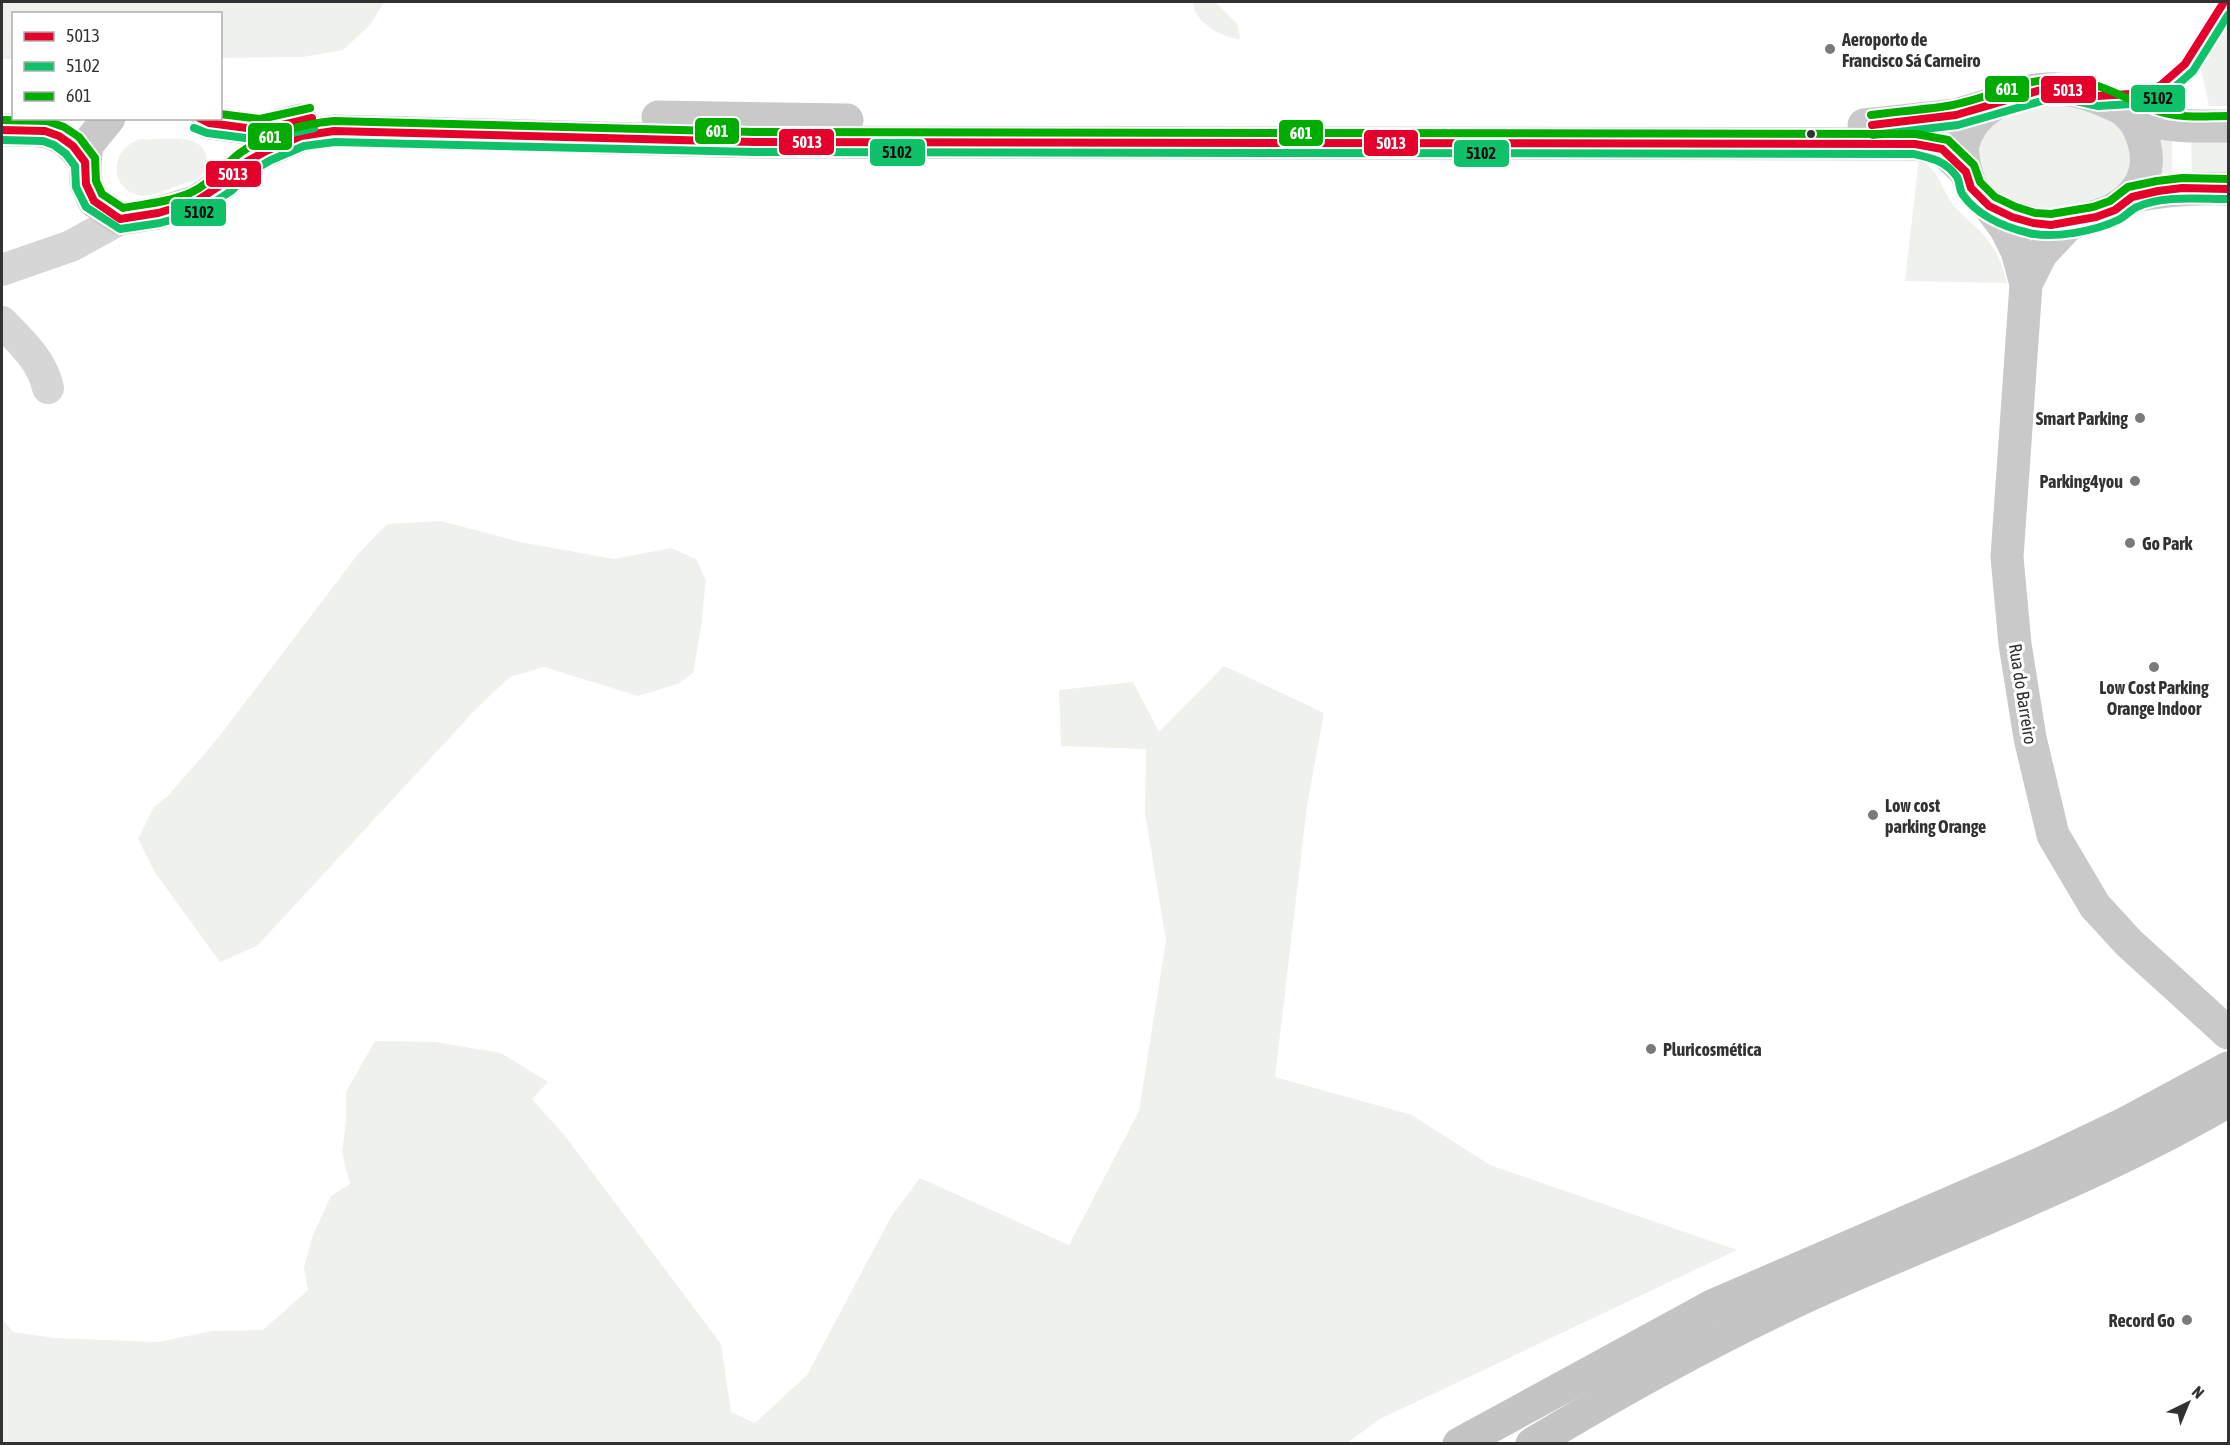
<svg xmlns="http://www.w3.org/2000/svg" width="2230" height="1445" font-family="'Asap Condensed',sans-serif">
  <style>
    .green { fill: #eff2ec }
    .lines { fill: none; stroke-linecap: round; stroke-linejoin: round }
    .minor { stroke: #d6d6d6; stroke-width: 32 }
    .major { stroke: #c9c9c9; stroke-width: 33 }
    .highway { stroke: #c4c4c4; stroke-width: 33 }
    .bus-1-casing { stroke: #fff; stroke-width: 12 }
    .bus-2-casing { stroke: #fff; stroke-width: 12 }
    .bus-3-casing { stroke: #fff; stroke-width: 12 }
    .bus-1 { stroke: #e4002b; stroke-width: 8 }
    .bus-2 { stroke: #0fc269; stroke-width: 8 }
    .bus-3 { stroke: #00ac00; stroke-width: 8 }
    .poi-dot { fill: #7a7a7a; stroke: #fff; stroke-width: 2 }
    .bus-dot { fill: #323232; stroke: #fff; stroke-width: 2 }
    .labels { text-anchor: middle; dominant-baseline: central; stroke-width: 6; stroke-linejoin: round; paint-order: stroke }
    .poi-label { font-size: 18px; font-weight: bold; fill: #323232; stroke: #fff; text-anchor: start }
    .street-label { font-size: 18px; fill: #323232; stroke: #fff }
    .line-badge { stroke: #fff; stroke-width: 2 }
    .badge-label { font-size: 16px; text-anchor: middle; font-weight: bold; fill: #fff }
    .pale-badge-label { font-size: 16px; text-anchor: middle; font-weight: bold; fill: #111 }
  </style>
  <rect width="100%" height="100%" fill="#fff"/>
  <g class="green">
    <polygon points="2,2 384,2 370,25 343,50 303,57 221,58 220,14 14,14 13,59 2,59"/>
    <path d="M1193,2H1215L1238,25L1240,39C1222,38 1193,22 1193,2Z"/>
    <polygon points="2228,19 2228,106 2209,106 2200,64"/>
    <polygon points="2072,104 2115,121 2131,144 2131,168 2119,190 2088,206 2040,209 2007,201 1979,179 1975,149 1999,116 2033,106"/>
    <polygon points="2156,137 2172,139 2172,178 2156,178"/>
    <path d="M141,139C156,140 177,136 192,141C208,146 212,165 200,177C195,181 189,182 183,184C170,188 152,198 138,195C108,188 110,147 141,139Z"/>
    <polygon points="2191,139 2228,139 2228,176 2192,176"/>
    <path d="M1919,158C1944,176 1939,187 1955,207C1960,214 1969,220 1975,226C1993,243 2001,259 2007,283L1905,281Z"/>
    <polygon points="441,521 520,542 614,559 671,548 696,559 706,580 701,627 693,673 678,684 638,696 544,667 510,677 479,706 257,946 220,962 154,871 138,839 154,807 168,796 218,738 358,554 387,524"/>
    <polygon points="1224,666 1324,713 1307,806 1275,1077 1412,1115 1490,1165 1737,1250 1380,1419 1347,1443 2,1443 2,1318 13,1332 54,1338 158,1342 212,1331 263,1330 308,1290 304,1267 313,1235 331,1196 350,1184 342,1153 346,1120 346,1092 375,1041 435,1042 501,1053 548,1082 532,1099 565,1136 721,1344 731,1412 755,1423 807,1375 891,1217 920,1178 1069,1245 1139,1111 1166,941 1145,812 1146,749 1061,746 1059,690 1133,682 1159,732"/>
  </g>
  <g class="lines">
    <g class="minor">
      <polyline points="2,270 71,246 120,219"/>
      <path d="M2,322C21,342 42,360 48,388"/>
    </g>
    <g class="major">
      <path d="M2120,106C2126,113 2135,119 2138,127C2163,178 2129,211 2081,220C2071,222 2059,225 2049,225C2033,224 2016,219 2001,212C1988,206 1974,195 1969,181C1965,169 1960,154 1964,141C1977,99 2036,82 2075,91C2106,97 2129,115 2156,122C2180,127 2204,126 2228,126"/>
      <polyline points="658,117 847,120"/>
      <polyline points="109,118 87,145 85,162 86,184 94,201 120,219 158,213 195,202 224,183 246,162 266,151 301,136 334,131 754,142 1915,144 1942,149 1966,172"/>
      <polyline points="209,123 261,130 301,120"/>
      <polyline points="1864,125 1956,115 1995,103"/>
      <path d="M2,130C42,130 60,126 85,162"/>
      <path d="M2132,197C2165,189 2195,188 2228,189"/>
      <polyline points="1989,206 2006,229 2017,251 2026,284"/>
      <polyline points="2070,223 2041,254 2026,284 2007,557 2015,644 2030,738 2053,835 2095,906 2129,943 2228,1033"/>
    </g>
    <g class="highway">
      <polyline points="1459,1444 1712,1306 2040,1164 2122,1125 2228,1068"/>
      <path d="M1532,1444C1628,1386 1726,1332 1829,1286C1962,1227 2101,1175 2228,1101"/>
    </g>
    <defs>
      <g id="bus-1">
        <polyline points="199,118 209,123 261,130 312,118"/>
        <polyline points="1872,125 1956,115 2044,89 2072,90 2098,96 2146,93 2161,85 2185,64 2224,2"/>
        <polyline points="2,130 45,131 59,136 73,146 85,162 86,184 94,201 120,219 158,213 195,202 224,183 246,162 266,151 301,136 334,131 754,142 1915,144 1942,149 1966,172 1971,188 1989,206 2012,217 2033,223 2051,225 2096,217 2115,210 2132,197 2158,191 2182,188 2228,189"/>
      </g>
      <g id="bus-2">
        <polyline points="194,128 207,133 261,140 314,128"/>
        <polyline points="1873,135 1958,125 2045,100 2071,100 2098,106 2149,103 2167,94 2193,71 2228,15"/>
        <path d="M2,140L43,141L54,145L66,154L75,166L76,187L86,207L120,229L160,223L199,212L231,191L252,171L271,160L304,146L335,142L754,152L1914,154C1932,158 1946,161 1957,177C1960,182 1959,190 1963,195C1978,216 2004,227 2029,233C2054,239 2095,231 2118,220C2125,217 2130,210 2137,207C2162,195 2200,199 2228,199"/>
      </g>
      <g id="bus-3">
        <polyline points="220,114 260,119 310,108"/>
        <path d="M1871,115C1898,111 1926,110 1953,105C1994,97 2030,74 2073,80C2103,84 2128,100 2155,110C2178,119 2204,116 2228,116"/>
        <path d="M2,120L47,121L64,127L79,137L95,158L96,181L102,194L123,208C145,204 169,202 190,193C210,184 223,166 240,153C267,134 302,124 334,121L754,132L1916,134L1948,140L1974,165L1980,182L1995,197L2016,207L2035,213L2051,214L2093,207L2110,201L2128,187L2157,181L2182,178L2228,179"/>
      </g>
    </defs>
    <use href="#bus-1" class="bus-1-casing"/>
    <use href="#bus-2" class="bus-2-casing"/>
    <use href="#bus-3" class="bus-3-casing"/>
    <use href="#bus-1" class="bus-1"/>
    <use href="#bus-2" class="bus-2"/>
    <use href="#bus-3" class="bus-3"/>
  </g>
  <g class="poi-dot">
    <circle cx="1830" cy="49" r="6"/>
    <circle cx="2140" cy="418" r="6"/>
    <circle cx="2135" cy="481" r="6"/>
    <circle cx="2130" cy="543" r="6"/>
    <circle cx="2154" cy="667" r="6"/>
    <circle cx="1873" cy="815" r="6"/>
    <circle cx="1651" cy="1049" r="6"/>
    <circle cx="2187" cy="1320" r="6"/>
  </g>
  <circle class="bus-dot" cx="1811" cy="134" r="5"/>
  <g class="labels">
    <g class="poi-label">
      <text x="1842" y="39">Aeroporto de<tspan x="1842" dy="21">Francisco Sá Carneiro</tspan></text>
      <text x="2128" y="418" text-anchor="end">Smart Parking</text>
      <text x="2123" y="481" text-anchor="end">Parking4you</text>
      <text x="2142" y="543">Go Park</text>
      <text x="2154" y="687" text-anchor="middle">Low Cost Parking<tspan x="2154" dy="21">Orange Indoor</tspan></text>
      <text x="1885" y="805">Low cost<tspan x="1885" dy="21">parking Orange</tspan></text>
      <text x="1663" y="1049">Pluricosmética</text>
      <text x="2175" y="1320" text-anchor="end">Record Go</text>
    </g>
    <g class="street-label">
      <text transform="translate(2023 694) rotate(81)">Rua do Barreiro</text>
    </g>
  </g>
  <g class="line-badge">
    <rect x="1984" y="75" width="46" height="28" rx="6" fill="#00ac00"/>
    <rect x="2040" y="75" width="57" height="29" rx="6" fill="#e4002b"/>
    <rect x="2130" y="84" width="56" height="29" rx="6" fill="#0fc269"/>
    <rect x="694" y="117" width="46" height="28" rx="6" fill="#00ac00"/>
    <rect x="1278" y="119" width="46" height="28" rx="6" fill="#00ac00"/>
    <rect x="247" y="122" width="46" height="29" rx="6" fill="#00ac00"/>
    <rect x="778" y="128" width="57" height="28" rx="6" fill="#e4002b"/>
    <rect x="1363" y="129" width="56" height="28" rx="6" fill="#e4002b"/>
    <rect x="869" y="138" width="57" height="29" rx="6" fill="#0fc269"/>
    <rect x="1453" y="139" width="57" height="29" rx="6" fill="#0fc269"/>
    <rect x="205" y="160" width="57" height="28" rx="6" fill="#e4002b"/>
    <rect x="170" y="198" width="57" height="29" rx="6" fill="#0fc269"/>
  </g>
  <g class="badge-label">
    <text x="2007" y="95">601</text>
    <text x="2068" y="96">5013</text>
    <text x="717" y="137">601</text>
    <text x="1301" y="139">601</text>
    <text x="270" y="143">601</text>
    <text x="807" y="148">5013</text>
    <text x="1391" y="149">5013</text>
    <text x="233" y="180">5013</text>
  </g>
  <g class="pale-badge-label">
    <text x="2158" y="104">5102</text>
    <text x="897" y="158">5102</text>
    <text x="1481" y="159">5102</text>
    <text x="199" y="218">5102</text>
  </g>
  <rect width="2230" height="1445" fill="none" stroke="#323232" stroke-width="6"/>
  <rect x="12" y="12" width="210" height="108" fill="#ffffff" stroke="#adadad" stroke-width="1.5"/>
  <rect x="24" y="32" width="30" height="9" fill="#e4002b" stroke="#adadad" stroke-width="1.5"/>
  <text x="66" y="42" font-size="18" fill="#323232">5013</text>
  <rect x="24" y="62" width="30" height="9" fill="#0fc269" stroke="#adadad" stroke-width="1.5"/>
  <text x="66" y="72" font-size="18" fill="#323232">5102</text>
  <rect x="24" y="92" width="30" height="9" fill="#00ac00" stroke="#adadad" stroke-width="1.5"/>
  <text x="66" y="102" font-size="18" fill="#323232">601</text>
  <g transform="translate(2188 1403) rotate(43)" stroke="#ffffff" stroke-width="4.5" paint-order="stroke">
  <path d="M0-4.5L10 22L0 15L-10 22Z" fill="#323232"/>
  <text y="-9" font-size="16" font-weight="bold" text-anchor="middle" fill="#323232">N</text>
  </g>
</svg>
